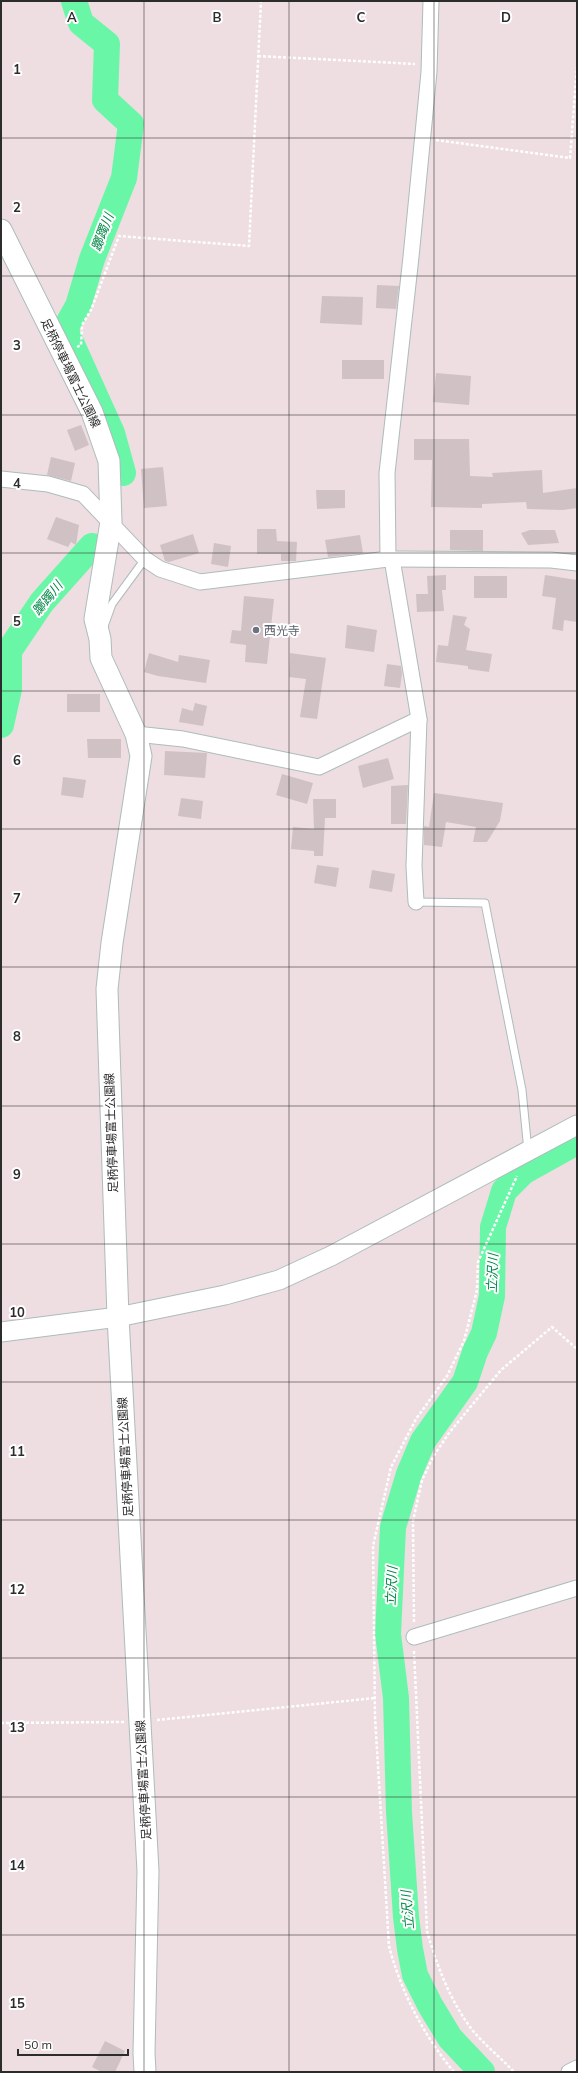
<svg xmlns="http://www.w3.org/2000/svg" width="578" height="2073" font-family="Mulish,'Noto Sans JP',sans-serif">
  <style>
    .lines { fill: none; stroke-linecap: round; stroke-linejoin: round }
    .river { stroke: #69f7a7; stroke-width: 26 }
    .building { fill: #d0c1c5 }
    .service-casing { stroke: #adbcbc; stroke-width: 9 }
    .minor-casing { stroke: #adbcbc; stroke-width: 17 }
    .tertiary-casing { stroke: #adbcbc; stroke-width: 21 }
    .secondary-casing { stroke: #adbcbc; stroke-width: 23 }
    .path { stroke: #fff; stroke-width: 2.5; stroke-dasharray: 3 2; stroke-linecap: butt }
    .service { stroke: #fff; stroke-width: 7 }
    .minor { stroke: #fff; stroke-width: 15 }
    .tertiary { stroke: #fff; stroke-width: 19 }
    .secondary { stroke: #fff; stroke-width: 21 }
    .grid { fill: none; stroke: #2c2c2c; stroke-width: 1; stroke-opacity: 0.55 }
    .worship-dot { fill: #6b7280; stroke: #fff; stroke-width: 1.5 }
    .labels { text-anchor: middle; dominant-baseline: central; stroke-width: 4; stroke-linejoin: round; paint-order: stroke }
    .street-label { font-size: 12px; fill: #2c2c2c; stroke: #fff }
    .worship-label { font-size: 12px; fill: #5b616d; stroke: #fff; text-anchor: start }
    .water-label { font-size: 13px; font-style: italic; fill: #07884a; stroke: #fff }
    .grid-label { font-size: 13px; text-anchor: middle; font-weight: bold; fill: #2c2c2c; stroke: #fff; stroke-width: 4; stroke-linejoin: round; paint-order: stroke }
  </style>
  <rect width="100%" height="100%" fill="#eedde1"/>
  <g class="lines">
    <g class="river">
      <polyline points="74,1 81,23 107,44 105,100 131,124 124,178 92,259 78,306 65,329 112,433 123,473"/>
      <polyline points="1,725 9,689 9,651 42,602 92,546"/>
      <polyline points="482,2072 450,2038 430,2005 415,1975 410,1949 406,1917 399,1812 396,1698 388,1634 393,1527 409,1474 423,1441 465,1382 475,1352 484,1333 492,1296 493,1227 504,1191 523,1172 577,1142"/>
    </g>
  </g>
  <g class="building">
    <polygon points="377,285 399,286 396,309 376,308"/>
    <polygon points="322,296 363,297 362,325 320,323"/>
    <rect x="342" y="360" width="42" height="19"/>
    <polygon points="436,373 471,376 469,405 433,402"/>
    <polygon points="81,425 89,445 75,451 67,430"/>
    <polygon points="414,439 469,439 470,476 493,477 492,473 542,470 543,493 577,488 577,508 563,510 527,509 526,502 482,504 482,508 431,507 432,460 414,460"/>
    <polygon points="51,457 75,463 71,481 47,475"/>
    <polygon points="163,467 167,506 144,508 141,469"/>
    <polygon points="316,490 345,490 345,508 317,509"/>
    <polygon points="56,517 79,525 76,545 71,542 68,547 47,539"/>
    <polygon points="257,529 276,529 277,541 297,542 296,561 281,561 281,554 257,554"/>
    <polygon points="450,530 483,530 483,551 450,550"/>
    <polygon points="530,530 555,530 559,543 528,545 521,533"/>
    <polygon points="193,534 199,553 169,562 165,561 160,545"/>
    <polygon points="360,535 363,553 328,557 325,540"/>
    <polygon points="214,543 231,546 228,567 211,564"/>
    <polygon points="446,575 446,590 442,590 444,611 417,612 416,594 428,594 427,576"/>
    <polygon points="545,575 577,580 577,622 564,620 563,631 552,629 556,598 542,596"/>
    <rect x="474" y="576" width="33" height="22"/>
    <polygon points="244,596 274,599 267,664 245,662 246,645 230,643 232,630 241,631"/>
    <polygon points="453,615 467,617 464,625 470,629 466,650 492,654 489,672 468,669 468,666 436,662 438,645 448,646"/>
    <polygon points="347,625 377,630 374,652 345,648"/>
    <polygon points="149,653 178,662 179,655 210,660 206,683 158,676 144,672"/>
    <polygon points="290,653 326,658 317,719 300,717 306,679 289,677"/>
    <polygon points="387,664 401,666 402,674 400,688 384,686"/>
    <rect x="67" y="694" width="33" height="18"/>
    <polygon points="195,703 207,706 203,726 179,722 182,708 193,711"/>
    <polygon points="87,739 121,739 121,758 88,758"/>
    <polygon points="165,751 207,753 205,778 164,775"/>
    <polygon points="388,758 394,779 363,788 358,766"/>
    <polygon points="282,774 313,783 307,804 276,795"/>
    <polygon points="63,777 86,780 83,798 61,795"/>
    <polygon points="408,785 406,824 391,824 391,786"/>
    <polygon points="434,793 503,803 500,821 487,842 473,842 476,827 446,822 442,847 424,845 424,826 429,827"/>
    <polygon points="181,798 203,801 201,819 178,816"/>
    <polygon points="313,799 336,799 336,818 325,818 323,856 314,856 314,851 291,849 293,827 314,829"/>
    <polygon points="317,865 339,868 336,887 314,883"/>
    <polygon points="372,870 395,874 392,892 369,888"/>
    <polygon points="105,2041 125,2051 115,2072 102,2072 92,2067"/>
  </g>
  <g class="lines">
    <defs>
      <g id="service">
        <polyline points="103,629 112,604 145,559"/>
        <polyline points="416,902 485,903 522,1090 528,1151"/>
      </g>
      <g id="minor">
        <polyline points="1,479 48,484 83,494 145,559 160,569 200,582 388,559"/>
        <polyline points="392,559 551,560 577,563"/>
        <polyline points="136,734 183,739 319,767 419,719 392,559 388,559 387,473 411,257 429,72 431,1"/>
        <polyline points="416,902 414,866 419,719"/>
        <polyline points="414,1637 577,1588"/>
        <polyline points="569,2072 577,2068"/>
      </g>
      <polyline id="tertiary" points="1,1332 118,1317 225,1295 279,1280 331,1256 577,1125"/>
      <polyline id="secondary" points="1,230 92,412 109,461 111,522 95,619 100,639 101,658 136,734 141,756 112,943 107,989 118,1317 148,1871 144,2053 145,2072"/>
    </defs>
    <use href="#service" class="service-casing"/>
    <use href="#minor" class="minor-casing"/>
    <use href="#tertiary" class="tertiary-casing"/>
    <use href="#secondary" class="secondary-casing"/>
    <g class="path">
      <polyline points="258,56 415,64"/>
      <polyline points="436,140 570,158 577,67"/>
      <polyline points="77,347 81,345 82,325 91,310 119,236 249,246 261,1"/>
      <polyline points="414,1622 413,1521 422,1480 433,1457 449,1433 501,1370 552,1327 577,1349"/>
      <path d="M414,1651L427,1931C437,1966 450,2001 473,2031C485,2045 501,2058 514,2072"/>
      <polyline points="157,1720 375,1698"/>
      <polyline points="1,1723 124,1722"/>
      <path d="M454,2072C424,2036 401,1992 389,1946L375,1717L373,1546L391,1467L416,1419L447,1376L464,1341L477,1290L478,1262L517,1176"/>
    </g>
    <use href="#service" class="service"/>
    <use href="#minor" class="minor"/>
    <use href="#tertiary" class="tertiary"/>
    <use href="#secondary" class="secondary"/>
  </g>
  <path class="grid" d="M144,1V2072M289,1V2072M434,1V2072M1,138H577M1,276H577M1,415H577M1,553H577M1,691H577M1,829H577M1,967H577M1,1106H577M1,1244H577M1,1382H577M1,1520H577M1,1658H577M1,1797H577M1,1935H577"/>
  <circle class="worship-dot" cx="256" cy="630" r="4"/>
  <g class="labels">
    <g class="street-label">
      <text transform="translate(71 373) rotate(64)">足柄停車場富士公園線</text>
      <text transform="translate(111 1133) rotate(-92)">足柄停車場富士公園線</text>
      <text transform="translate(125 1457) rotate(-93)">足柄停車場富士公園線</text>
      <text transform="translate(143 1780) rotate(-93)">足柄停車場富士公園線</text>
    </g>
    <g class="worship-label">
      <text x="264" y="630">西光寺</text>
    </g>
    <g class="water-label">
      <text transform="translate(102 232) rotate(-69)">躑躅川</text>
      <text transform="translate(47 598) rotate(-51)">躑躅川</text>
      <text transform="translate(492 1273) rotate(-88)">立沢川</text>
      <text transform="translate(391 1586) rotate(-87)">立沢川</text>
      <text transform="translate(407 1910) rotate(-95)">立沢川</text>
    </g>
  </g>
  <g class="grid-label">
    <text x="72" y="22">A</text>
    <text x="217" y="22">B</text>
    <text x="361" y="22">C</text>
    <text x="506" y="22">D</text>
    <text x="17" y="74">1</text>
    <text x="17" y="212">2</text>
    <text x="17" y="350">3</text>
    <text x="17" y="488">4</text>
    <text x="17" y="626">5</text>
    <text x="17" y="765">6</text>
    <text x="17" y="903">7</text>
    <text x="17" y="1041">8</text>
    <text x="17" y="1179">9</text>
    <text x="17" y="1317">10</text>
    <text x="17" y="1456">11</text>
    <text x="17" y="1594">12</text>
    <text x="17" y="1732">13</text>
    <text x="17" y="1870">14</text>
    <text x="17" y="2008">15</text>
  </g>
  <rect width="578" height="2073" fill="none" stroke="#2c2c2c" stroke-width="4"/>
  <path d="M18 2049v6h110v-6" fill="none" stroke="#2c2c2c" stroke-width="2"/>
  <text x="24" y="2049" font-size="12" fill="#2c2c2c" stroke="#ffffff" stroke-width="3" paint-order="stroke">50 m</text>
</svg>
